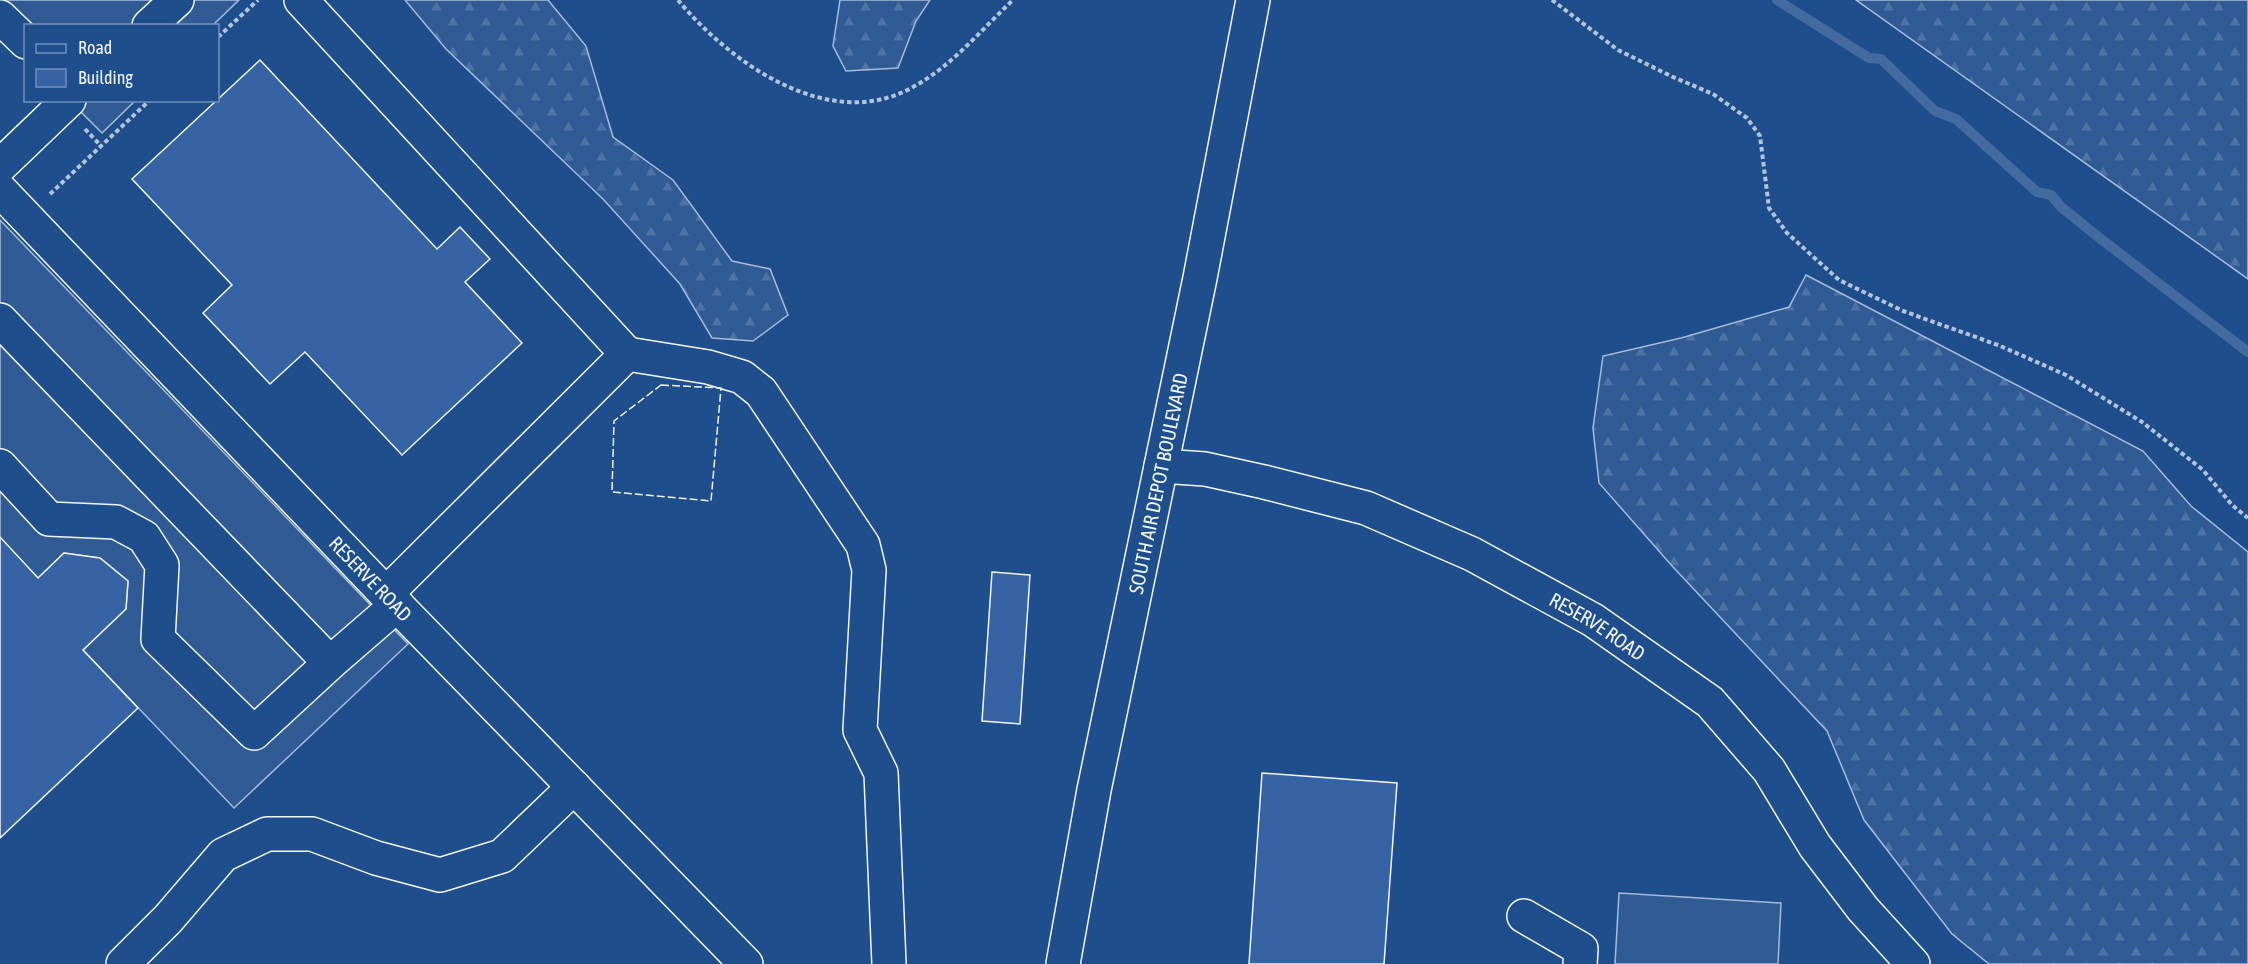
<svg xmlns="http://www.w3.org/2000/svg" width="2248" height="964" font-family="'Asap Condensed',sans-serif">
  <style>
    .forest { fill: url(#forest-firs); stroke: #a8bbd7; stroke-width: 1.5 }
    .built { fill: #305b95; stroke: #a8bbd7; stroke-width: 1.5 }
    .lines { fill: none; stroke-linecap: round; stroke-linejoin: round }
    .stream { stroke: #446ba0; stroke-width: 10 }
    .building { fill: #3563a3; stroke: #f2f6ff; stroke-width: 1.5 }
    .minor-casing { stroke: #f2f6ff; stroke-width: 36 }
    .path { stroke: #b3c4dc; stroke-width: 4; stroke-dasharray: 4.5 3; stroke-linecap: butt }
    .minor { stroke: #1f4e8c; stroke-width: 33 }
    .fence { stroke: #f2f6ff; stroke-width: 1.5; stroke-dasharray: 8 3; stroke-linecap: butt }
    .labels { text-anchor: middle; dominant-baseline: central; stroke-width: 4.5; stroke-linejoin: round; paint-order: stroke }
    .street-label { font-size: 20px; fill: #f2f6ff; stroke: #1f4e8c }
  </style>
  <defs>
    <pattern id="forest-firs" width="22" height="20" patternUnits="userSpaceOnUse" patternTransform="scale(1.5)"><rect width="22" height="20" fill="#305b95"/><path d="M5 1l3.5 6h-7zM16 11l3.5 6h-7z" fill="#4e73a5"/></pattern>
  </defs>
  <rect width="100%" height="100%" fill="#1f4e8c"/>
  <g class="forest">
    <polygon points="405,0 548,0 586,46 613,137 673,180 732,261 770,269 788,315 753,341 712,338 680,284 603,199 446,49"/>
    <polygon points="840,0 930,0 916,21 898,68 846,71 833,46"/>
    <polygon points="1856,0 2248,0 2248,279"/>
    <polygon points="1806,275 2143,451 2191,506 2248,552 2248,964 1989,964 1952,934 1864,820 1827,731 1673,567 1599,483 1593,428 1603,356 1681,338 1789,307"/>
  </g>
  <g class="built">
    <polygon points="0,0 239,0 213,25 26,26 0,29"/>
    <polygon points="70,101 135,101 102,133"/>
    <polygon points="0,220 408,644 234,808 83,650 126,609 128,581 100,558 64,553 38,578 0,538"/>
    <polygon points="1619,893 1781,903 1778,964 1615,964"/>
  </g>
  <g class="lines">
    <polyline class="stream" points="1777,0 1869,58 1881,59 1935,111 1956,119 2037,192 2051,195 2060,206 2097,236 2248,352"/>
  </g>
  <g class="building">
    <polygon points="260,60 437,249 460,227 490,259 465,282 522,343 402,455 305,352 270,384 203,313 232,285 132,179"/>
    <polygon points="0,537 38,578 64,553 100,558 128,581 126,609 83,650 138,708 0,838"/>
    <polygon points="992,572 1030,575 1020,724 982,721"/>
    <polygon points="1262,773 1397,783 1384,964 1249,964"/>
  </g>
  <g class="lines">
    <defs>
      <g id="minor">
        <polyline points="301,0 627,354 386,594"/>
        <polyline points="0,17 26,42"/>
        <polyline points="149,26 177,0"/>
        <polyline points="0,166 69,100"/>
        <path id="s1" d="M0,190L386,594L746,964"/>
        <polyline points="0,320 330,663 397,605"/>
        <polyline points="627,354 708,367 742,377 761,392 863,545 869,570 860,730 881,773 889,964"/>
        <polyline points="0,466 49,519 116,522 144,537 162,565 158,639 254,733 330,663"/>
        <path id="s2" d="M1161,466L1205,469L1264,482L1366,508L1472,554L1593,620L1710,702L1769,770L1815,846L1863,909L1913,964"/>
        <polyline points="1524,916 1581,949 1580,964"/>
        <polyline points="123,964 168,919 223,855 267,834 312,834 376,858 440,875 502,856 574,787"/>
        <path id="s3" d="M1063,964L1094,790L1200,278L1253,0"/>
      </g>
    </defs>
    <use href="#minor" class="minor-casing"/>
    <g class="path">
      <path d="M678,0C730,63 830,134 913,87C952,66 981,30 1013,0"/>
      <polyline points="1552,0 1618,50 1673,77 1713,94 1747,118 1760,136 1769,208 1787,233 1839,280 1903,311 1998,345 2066,375 2142,422 2203,470 2232,505 2248,518"/>
      <polyline points="218,37 258,0"/>
      <polyline points="85,129 101,146"/>
      <polyline points="50,194 150,100"/>
    </g>
    <use href="#minor" class="minor"/>
    <polygon class="fence" points="661,385 721,388 711,501 612,492 614,421"/>
  </g>
  <g class="labels">
    <g class="street-label">
      <text stroke="none"><textPath href="#s3" startOffset="490">SOUTH AIR DEPOT BOULEVARD</textPath></text>
      <text stroke="none"><textPath href="#s1" startOffset="537">RESERVE ROAD</textPath></text>
      <text stroke="none"><textPath href="#s2" startOffset="470">RESERVE ROAD</textPath></text>
    </g>
  </g>
  <rect x="24" y="24" width="195" height="78" fill="#1f4e8c" stroke="#7391ba" stroke-width="1.5"/>
  <rect x="36" y="44" width="30" height="9" fill="#1f4e8c" stroke="#7391ba" stroke-width="1.5"/>
  <text x="78" y="54" font-size="18" fill="#f2f6ff">Road</text>
  <rect x="36" y="69" width="30" height="18" fill="#3563a3" stroke="#7391ba" stroke-width="1.5"/>
  <text x="78" y="84" font-size="18" fill="#f2f6ff">Building</text>
</svg>
